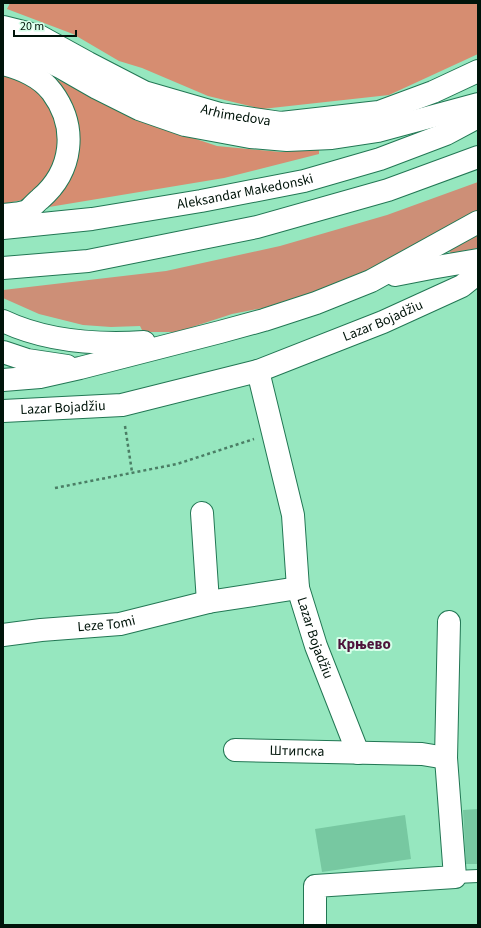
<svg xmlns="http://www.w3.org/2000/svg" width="481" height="928" font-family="'Source Sans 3',sans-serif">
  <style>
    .green { fill: #cd8f77 }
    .forest { fill: #d68d71 }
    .building { fill: #77c8a1 }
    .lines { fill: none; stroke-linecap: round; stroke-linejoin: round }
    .service-casing { stroke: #227754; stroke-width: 14 }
    .minor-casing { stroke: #227754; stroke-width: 24 }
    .tertiary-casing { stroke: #227754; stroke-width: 24 }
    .path { stroke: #4b7e65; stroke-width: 2.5; stroke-dasharray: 3 3; stroke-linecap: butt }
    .service { stroke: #fff; stroke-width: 12 }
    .minor { stroke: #fff; stroke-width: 22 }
    .tertiary { stroke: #fff; stroke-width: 22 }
    .labels { text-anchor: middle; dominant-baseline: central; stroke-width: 4; stroke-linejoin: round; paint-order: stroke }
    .street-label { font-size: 14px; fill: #00140a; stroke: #d8ffea }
    .neighbourhood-label { font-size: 15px; font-weight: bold; fill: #4e143c; stroke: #d8ffea }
  </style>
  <rect width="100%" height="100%" fill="#96e7bf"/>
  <g class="green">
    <polygon points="478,182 478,217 339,284 263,308 232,314 177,332 143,332 140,326 111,327 83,325 39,314 3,298 3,290 166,271 280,246 387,215"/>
    <polygon points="478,234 478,248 451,253 449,251"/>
  </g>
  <g class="forest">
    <polygon points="10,3 478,3 478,54 389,95 262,109 208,96 142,68 119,61 73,34 7,9"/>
    <polygon points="3,74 45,91 63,143 50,174 27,199 3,204"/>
    <polygon points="56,79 160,127 217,146 281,152 319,149 319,154 224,178 49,207 78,152 76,117 69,98"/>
  </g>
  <g class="building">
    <polygon points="478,809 478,864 466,864 463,810"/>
    <polygon points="405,815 411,859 322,872 315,829"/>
  </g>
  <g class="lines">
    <defs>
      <polyline id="service" points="455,877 478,876"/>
      <g id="minor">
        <path id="s1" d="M3,27L39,36L88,63L144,92L220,114L281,123L379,112L433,92L478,71"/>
        <path id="s2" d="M258,371L293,515L298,588L316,646L358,753"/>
        <path id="s3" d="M3,411L122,405L258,371L383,322L462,286L472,278L478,271"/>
        <polyline points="202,513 208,602"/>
        <path id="s4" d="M3,635L41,630L120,624L208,602L298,588"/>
        <path id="s5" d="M235,750L422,754L446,758"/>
        <polyline points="315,925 315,886 455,877 446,758 449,622"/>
      </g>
      <g id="tertiary">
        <polyline points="3,45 11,46 36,55 62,68 97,88 139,109 185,125 250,137 287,140 332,138 378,131 478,104"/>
        <path d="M3,64C21,69 40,76 52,92C78,127 73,171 40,199C36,202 29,211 24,212C19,214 9,214 3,215"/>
        <path id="s6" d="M3,228L92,219L201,201L304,181L380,159L446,134L478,117"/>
        <polyline points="3,268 88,261 257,227 388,190 478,157"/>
        <polyline points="395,275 431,268 478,260"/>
        <path d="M3,321C47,342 96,345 144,342"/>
        <polyline points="3,352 27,360 67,366"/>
        <polyline points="3,380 40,377 80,368 220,332 264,320 316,303 371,281 478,222"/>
      </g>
    </defs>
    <use href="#service" class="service-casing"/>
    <use href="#minor" class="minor-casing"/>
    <use href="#tertiary" class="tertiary-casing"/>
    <g class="path">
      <polyline points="125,426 132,472"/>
      <polyline points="55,488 177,464 254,439"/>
    </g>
    <use href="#service" class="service"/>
    <use href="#minor" class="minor"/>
    <use href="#tertiary" class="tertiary"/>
  </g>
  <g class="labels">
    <g class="street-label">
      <text stroke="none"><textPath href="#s1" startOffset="251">Arhimedova</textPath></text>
      <text stroke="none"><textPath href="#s6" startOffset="245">Aleksandar Makedonski</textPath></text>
      <text stroke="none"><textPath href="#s3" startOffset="394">Lazar Bojadžiu</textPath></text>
      <text stroke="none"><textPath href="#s3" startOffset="60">Lazar Bojadžiu</textPath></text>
      <text stroke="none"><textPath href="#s4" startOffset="104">Leze Tomi</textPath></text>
      <text stroke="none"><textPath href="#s2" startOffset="274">Lazar Bojadžiu</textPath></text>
      <text stroke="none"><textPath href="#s5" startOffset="62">Штипска</textPath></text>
    </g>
    <g class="neighbourhood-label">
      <text x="364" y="644">Крњево</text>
    </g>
  </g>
  <rect width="481" height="928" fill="none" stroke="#00140a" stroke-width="8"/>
  <path d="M14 30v6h62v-6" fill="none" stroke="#00140a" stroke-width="2"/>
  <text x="20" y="30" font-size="12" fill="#00140a" stroke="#d8ffea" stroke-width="3" paint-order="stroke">20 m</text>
</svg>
